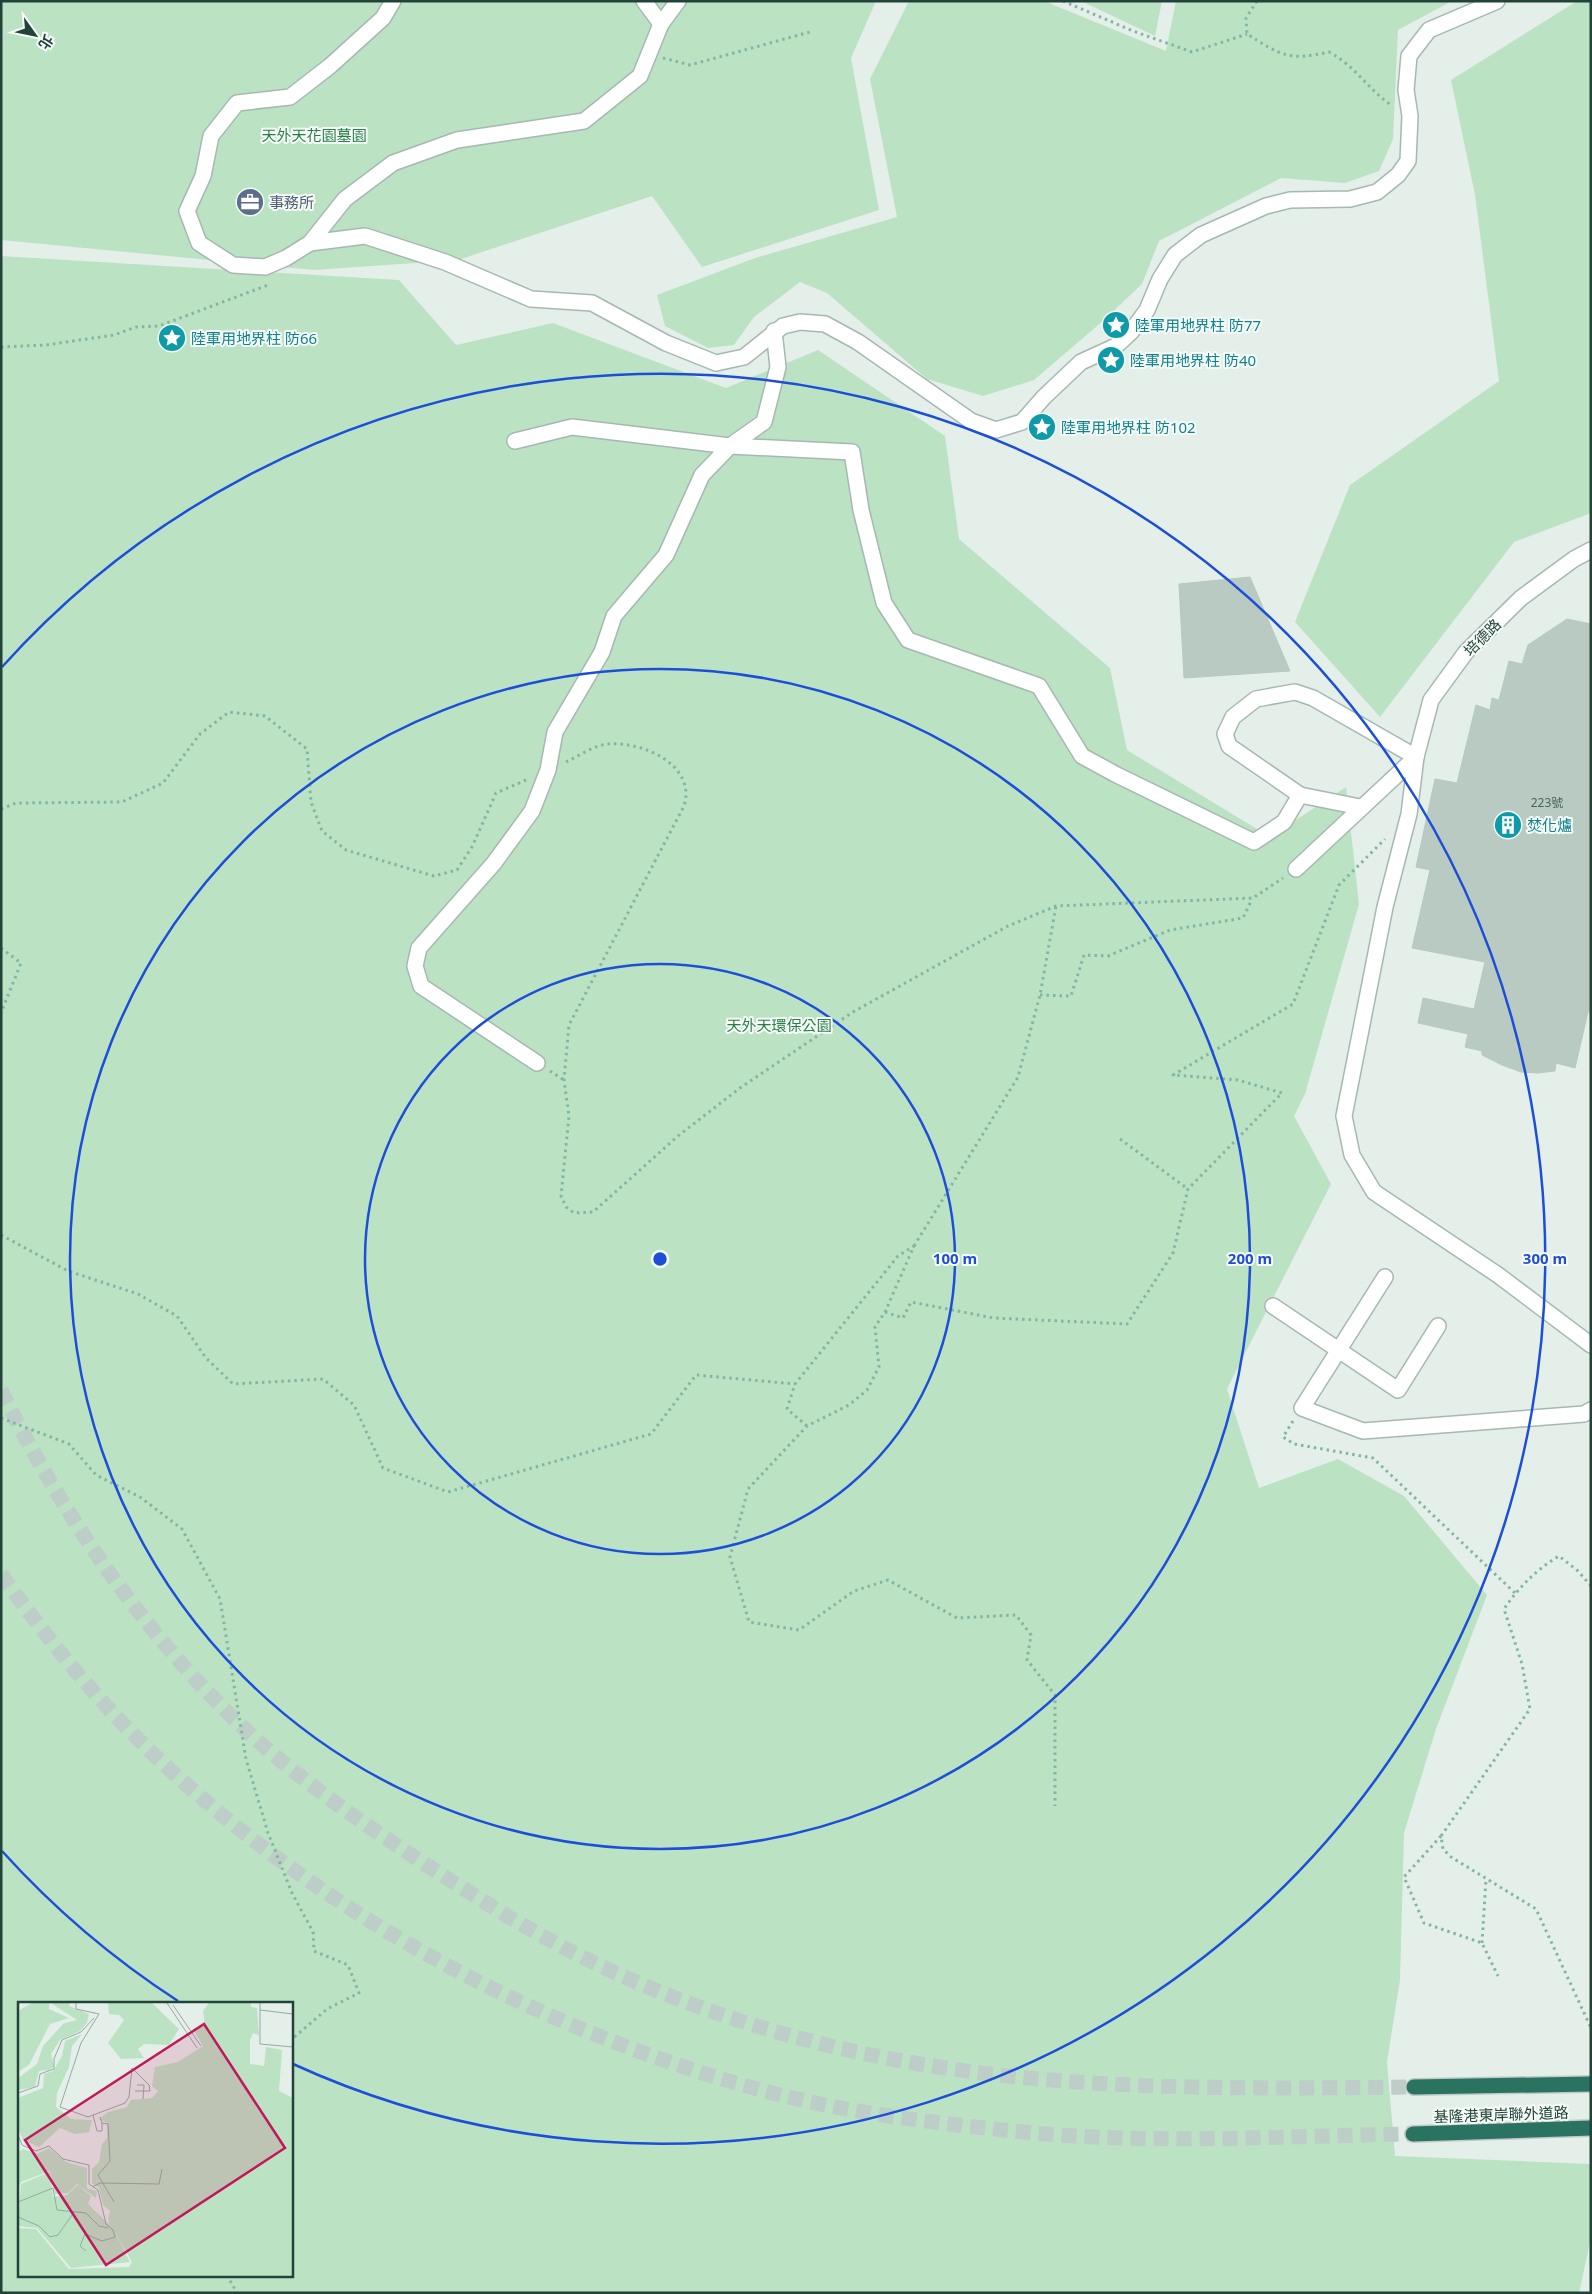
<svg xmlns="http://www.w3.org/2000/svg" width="1592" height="2294" font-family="'Noto Sans','Noto Sans TC',sans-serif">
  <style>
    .green { fill: #bce2c4; fill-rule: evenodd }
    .building { fill: #b9cac3; stroke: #b6cac1 }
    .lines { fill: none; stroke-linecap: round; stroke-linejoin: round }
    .highway-tunnel { stroke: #bdcdc7; stroke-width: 15; stroke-dasharray: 15 8; stroke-linecap: butt }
    .minor-casing { stroke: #a6b8b1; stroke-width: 18 }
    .highway-casing { stroke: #c1cac8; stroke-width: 18 }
    .path { stroke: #82b6a3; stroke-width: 3; stroke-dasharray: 2.5 4; stroke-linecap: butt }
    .minor { stroke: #fff; stroke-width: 15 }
    .highway { stroke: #2a7360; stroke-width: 15 }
    .ring { fill: none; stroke: #1d4ed8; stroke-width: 2.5 }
    .labels { text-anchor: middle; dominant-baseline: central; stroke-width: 4; stroke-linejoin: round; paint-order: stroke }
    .number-label { font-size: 12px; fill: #47655c }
    .park-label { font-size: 15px; fill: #277f45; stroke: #f6fbf8 }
    .service-label { font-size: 15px; fill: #4e5e75; stroke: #f6fbf8; text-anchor: start }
    .culture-label { font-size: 15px; fill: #0d838f; stroke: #f6fbf8; text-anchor: start }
    .street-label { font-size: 15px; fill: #214339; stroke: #f6fbf8 }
    .inset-road { fill: none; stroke: #96aaa3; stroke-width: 1 }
    .view { fill: #c2185b; fill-opacity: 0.15; stroke: #c2185b; stroke-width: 2.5 }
    .inset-edge { fill: none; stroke: #214339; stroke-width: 2.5 }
    .centre { fill: #1d4ed8; stroke: #f6fbf8; stroke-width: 2.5 }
    .ring-label { font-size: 15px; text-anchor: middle; font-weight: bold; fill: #1d4ed8; stroke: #f6fbf8; stroke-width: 4; stroke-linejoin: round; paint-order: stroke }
  </style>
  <rect width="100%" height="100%" fill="#e4efea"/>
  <g class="green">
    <polygon points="1,1 876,1 851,58 879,210 702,267 652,196 458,260 314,270 1,240"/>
    <polygon points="909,1 1044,1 1166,51 1176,1 1452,1 1398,30 1393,139 1379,171 1345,183 1281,178 1159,241 1142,284 1104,320 1034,380 983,396 927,379 827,293 800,282 754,317 734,345 708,348 665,326 657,295 755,258 897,217 870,79"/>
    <polygon points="1081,1 1162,1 1155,36"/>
    <polygon points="1577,1 1591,1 1591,513 1514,542 1380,717 1295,622 1350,485 1499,381 1475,195 1451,80"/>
    <path d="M1,256L399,280L456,345L553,323L726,388L818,350L945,436L959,539L1110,668L1127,750L1270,837L1346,787L1359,904L1305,1094L1294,1116L1331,1184L1227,1389L1259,1488L1338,1459L1404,1496L1487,1595L1436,1729L1404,1833L1400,1980L1387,2062L1395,2156L1591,2164V2238L1579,2293H1ZM19,2003H291V2275H19Z"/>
  </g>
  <g class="building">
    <polygon points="1250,577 1290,671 1184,678 1179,584"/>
    <polygon points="1567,619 1591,624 1591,1012 1588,1012 1575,1068 1556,1063 1555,1071 1538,1073 1521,1072 1502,1065 1482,1055 1482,1051 1465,1047 1468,1034 1418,1023 1423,998 1474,1009 1485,962 1412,948 1430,870 1416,867 1435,779 1457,783 1476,705 1490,710 1492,698 1499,700 1509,661 1522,664 1528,645"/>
  </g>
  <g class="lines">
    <g class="highway-tunnel">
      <path d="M1,1390C64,1519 152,1646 259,1742C318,1794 384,1838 450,1880C479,1898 507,1917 537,1933C629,1985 732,2023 835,2047C1025,2092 1220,2089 1414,2087"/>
      <path d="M1,1574C46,1637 94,1697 150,1751C323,1917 545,2034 776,2094C851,2113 936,2123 1013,2131C1146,2145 1280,2136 1413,2134"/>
    </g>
    <defs>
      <g id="minor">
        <polyline points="393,1 383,18 330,66 290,97 237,103 211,136 203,176 187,211 199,243 233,265 265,267 286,258 310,243 345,199 393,163 457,140 584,121 640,76 661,24 678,1"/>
        <polyline points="644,1 661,24"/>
        <polyline points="310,243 365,236 445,262 531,299 592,303 666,343 716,363 744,357 783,326 800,322 825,324 858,342 971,421 996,430 1022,422 1044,397 1081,362 1116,346 1131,332 1147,310 1160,279 1175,255 1201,235 1266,206 1290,200 1350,199 1377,192 1398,175 1408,161 1410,116 1406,90 1409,56 1429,30 1497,1"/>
        <polyline points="515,441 572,427 730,446 852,452 861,510 884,603 908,640 1039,686 1082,756 1115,774 1254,842 1284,822 1300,795 1360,807"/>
        <polyline points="1591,550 1574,559 1521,598 1466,652 1431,700 1416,757 1409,814 1385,907 1344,1116 1352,1155 1374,1192 1498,1275 1591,1345"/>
        <polyline points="1300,795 1229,746 1225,734 1233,717 1256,699 1295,692 1313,698 1416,757"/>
        <polyline points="1296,869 1416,757"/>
        <polyline points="537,1063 421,986 415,966 419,948 494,863 532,811 548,770 555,732 602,652 614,616 666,555 702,475 730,446 764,422 778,367 774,331"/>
        <polyline points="1385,1277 1302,1408 1363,1431 1584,1414 1591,1410"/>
        <polyline points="1273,1306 1398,1390 1438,1326"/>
      </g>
      <g id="highway">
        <polyline points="1414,2087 1591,2084"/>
        <polyline points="1413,2134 1591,2128"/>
      </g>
    </defs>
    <use href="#minor" class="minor-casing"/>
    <use href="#highway" class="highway-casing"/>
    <g class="path">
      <polyline points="1063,1 1133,31 1192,52 1247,34"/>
      <path d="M1257,1L1246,18L1247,34C1282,56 1288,61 1329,52C1354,65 1368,89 1391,105"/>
      <polyline points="663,58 690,65 810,32"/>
      <polyline points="1,347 46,345 114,335 136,327 159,326 268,285"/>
      <path d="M566,762C579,756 594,745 608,744C642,741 697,765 684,806L569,1025L564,1080L569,1116L561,1196L566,1207L574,1213L593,1212L678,1136L740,1088L853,1012L1008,926L1056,906L1253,898L1283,878"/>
      <polyline points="1,809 16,803 122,802 163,783 200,734 229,712 265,716 307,749 311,802 322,831 346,850 434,876 457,870 472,847 496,793 526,780"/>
      <polyline points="1,948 21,963 1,1013"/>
      <polyline points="1040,995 1071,996 1084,955 1108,956 1170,930 1243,918 1252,899"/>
      <polyline points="550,1071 564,1080"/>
      <polyline points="1120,1139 1188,1189"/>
      <polyline points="1,1235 68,1271 138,1294 177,1316 206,1358 233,1384 323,1379 354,1405 383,1468 448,1492 651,1434 696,1375 795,1384"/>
      <polyline points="914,1246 1018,1077 1040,995 1056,906"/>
      <polyline points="885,1312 903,1318 911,1302 994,1318 1127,1324 1173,1253 1188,1189 1282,1093 1238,1080 1173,1075 1293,1004 1339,885 1385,839"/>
      <polyline points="1,1418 69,1444 96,1475 140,1497 182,1529 220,1599 246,1759 268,1833 292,1893 313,1932 314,1951 348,1965 359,1993 327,2009 291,2040"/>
      <polyline points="1293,1421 1283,1437 1294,1444 1373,1458 1515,1593"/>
      <polyline points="807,1426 787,1409 795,1384 898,1256 914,1246 885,1312 875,1327 879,1367 867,1390 849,1405 807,1426 748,1489 730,1557 749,1622 799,1630 854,1591 888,1580 957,1618 1016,1615 1031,1635 1027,1660 1055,1695 1055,1806"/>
      <path d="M1591,1586L1578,1571L1559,1556C1536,1570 1519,1587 1504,1609L1522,1664L1530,1709L1441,1836L1443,1849L1451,1857L1536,1909L1591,2028"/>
      <polyline points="1441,1836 1404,1877 1424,1923 1482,1943 1498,1976"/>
      <polyline points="1482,1943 1486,1879"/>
      <polyline points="227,2275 237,2293"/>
    </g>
    <use href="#minor" class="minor"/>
    <use href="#highway" class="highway"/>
  </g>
  <g class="ring">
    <circle cx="660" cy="1259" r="295"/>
    <circle cx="660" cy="1259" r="590"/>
    <path d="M178 2001A885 885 0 0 1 2 1851M2 667A885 885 0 1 1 293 2064"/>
  </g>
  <defs>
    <symbol id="office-disc" viewBox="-11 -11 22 22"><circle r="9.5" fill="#5c6f8a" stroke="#f6fbf8"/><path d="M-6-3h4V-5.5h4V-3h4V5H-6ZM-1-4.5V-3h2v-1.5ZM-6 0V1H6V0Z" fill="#fff"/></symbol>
    <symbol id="sight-disc" viewBox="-11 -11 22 22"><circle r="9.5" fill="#0f9aa8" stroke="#f6fbf8"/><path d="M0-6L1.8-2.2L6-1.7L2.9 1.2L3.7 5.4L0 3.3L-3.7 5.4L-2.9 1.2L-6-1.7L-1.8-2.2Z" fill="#fff"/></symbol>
    <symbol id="building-disc" viewBox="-11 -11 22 22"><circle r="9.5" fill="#0f9aa8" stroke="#f6fbf8"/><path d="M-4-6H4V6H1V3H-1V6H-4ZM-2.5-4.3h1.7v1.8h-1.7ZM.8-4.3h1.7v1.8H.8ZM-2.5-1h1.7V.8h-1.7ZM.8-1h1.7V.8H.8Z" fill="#fff"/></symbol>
  </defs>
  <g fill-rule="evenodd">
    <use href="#office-disc" x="234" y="186" width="32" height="32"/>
    <use href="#sight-disc" x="1100" y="309" width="32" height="32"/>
    <use href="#sight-disc" x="156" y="322" width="32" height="32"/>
    <use href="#sight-disc" x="1095" y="344" width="32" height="32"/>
    <use href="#sight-disc" x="1026" y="411" width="32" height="32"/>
    <use href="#building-disc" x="1492" y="809" width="32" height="32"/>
  </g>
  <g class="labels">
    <g class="number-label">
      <text x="1547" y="802">223號</text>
    </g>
    <g class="park-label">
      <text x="314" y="135">天外天花園墓園</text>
      <text x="779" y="1025">天外天環保公園</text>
    </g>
    <g class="service-label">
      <text x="269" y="202">事務所</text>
    </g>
    <g class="culture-label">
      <text x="1135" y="325">陸軍用地界柱 防77</text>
      <text x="191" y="338">陸軍用地界柱 防66</text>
      <text x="1130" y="360">陸軍用地界柱 防40</text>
      <text x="1061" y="427">陸軍用地界柱 防102</text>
      <text x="1527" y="825">焚化爐</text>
    </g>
    <g class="street-label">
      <text transform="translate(1482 637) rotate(-45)">培德路</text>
      <text transform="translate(1501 2114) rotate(-2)">基隆港東岸聯外道路</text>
    </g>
  </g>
  <g transform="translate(18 2002)">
    <rect width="275" height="275" fill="#e4efea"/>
    <path d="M14,1H31V7L51,16L32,22L11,63L0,70V9ZM33,1H52L51,4L71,12L69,21L62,29L42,38L33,52L36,64L32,68L21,69L17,85L0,88V76L19,62L25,44L46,21L59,18ZM90,1H134L161,27L151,43L126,42L120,47L126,56L103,57L90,41L106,18L101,13L91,12ZM191,1H233V5L239,6L241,33L235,31L232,38V62L246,64L248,45L264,48L261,89L275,96V274H0V226L18,227L51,267L111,265L114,260L97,230L112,260L53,266L19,226L0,224L3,182L32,170L35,195L49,193L60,183L73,194L70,202L92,223L90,217L92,209L85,203L81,186L74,181V167L81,160L84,142L89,136V121L81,117L90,110L109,105L113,98L134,96L140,89L134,84L137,65L160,60L185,44L175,27L187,23L185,9ZM64,32L54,44L51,65L39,91L38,105L53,117L74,118L71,130L57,132L42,126L21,145L5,138L0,126V96L25,86L26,72L35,69L44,54L47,39ZM31,146L48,160L69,166V186L79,189L78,196L59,182L50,191L37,192L32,169L3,180L0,186V150L5,147L19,152Z" fill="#bce2c4"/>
    <path class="inset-road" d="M58,1V7L81,12L63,41L42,105L70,115L107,101L111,95L114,66L131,83L132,89H117M149,1L179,46M242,1V42L275,45M155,3L183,44M242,8L275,12M119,83H126L125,97M0,91L20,84L22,72L36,67V57L44,38L63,30L76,16M75,113L79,129H84V121M82,115L84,121L90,122L92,159L80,173L96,200M0,133L4,143L18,149L31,144L45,157L71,163V182L80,188L88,222L95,228L97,235L84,239L67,232L62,244L68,249M74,185L82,181L141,182L144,167M0,200L35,186L39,208L68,211L81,224L90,226M0,215L21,224L32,235L40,233L56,210"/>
    <path class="view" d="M186,22L267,146L88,263L7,138Z"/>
    <rect width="275" height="275" class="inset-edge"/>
  </g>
  <circle cx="660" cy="1259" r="8" class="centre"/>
  <g class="ring-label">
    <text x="955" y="1264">100 m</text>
    <text x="1250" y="1264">200 m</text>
    <text x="1545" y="1264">300 m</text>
  </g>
  <rect width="1592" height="2294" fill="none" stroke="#214339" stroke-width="5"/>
  <g transform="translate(35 35) rotate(123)" stroke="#f6fbf8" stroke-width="4" paint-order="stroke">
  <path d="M0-4L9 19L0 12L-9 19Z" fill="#214339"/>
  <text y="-8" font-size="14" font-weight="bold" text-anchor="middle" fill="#214339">北</text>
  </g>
</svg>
